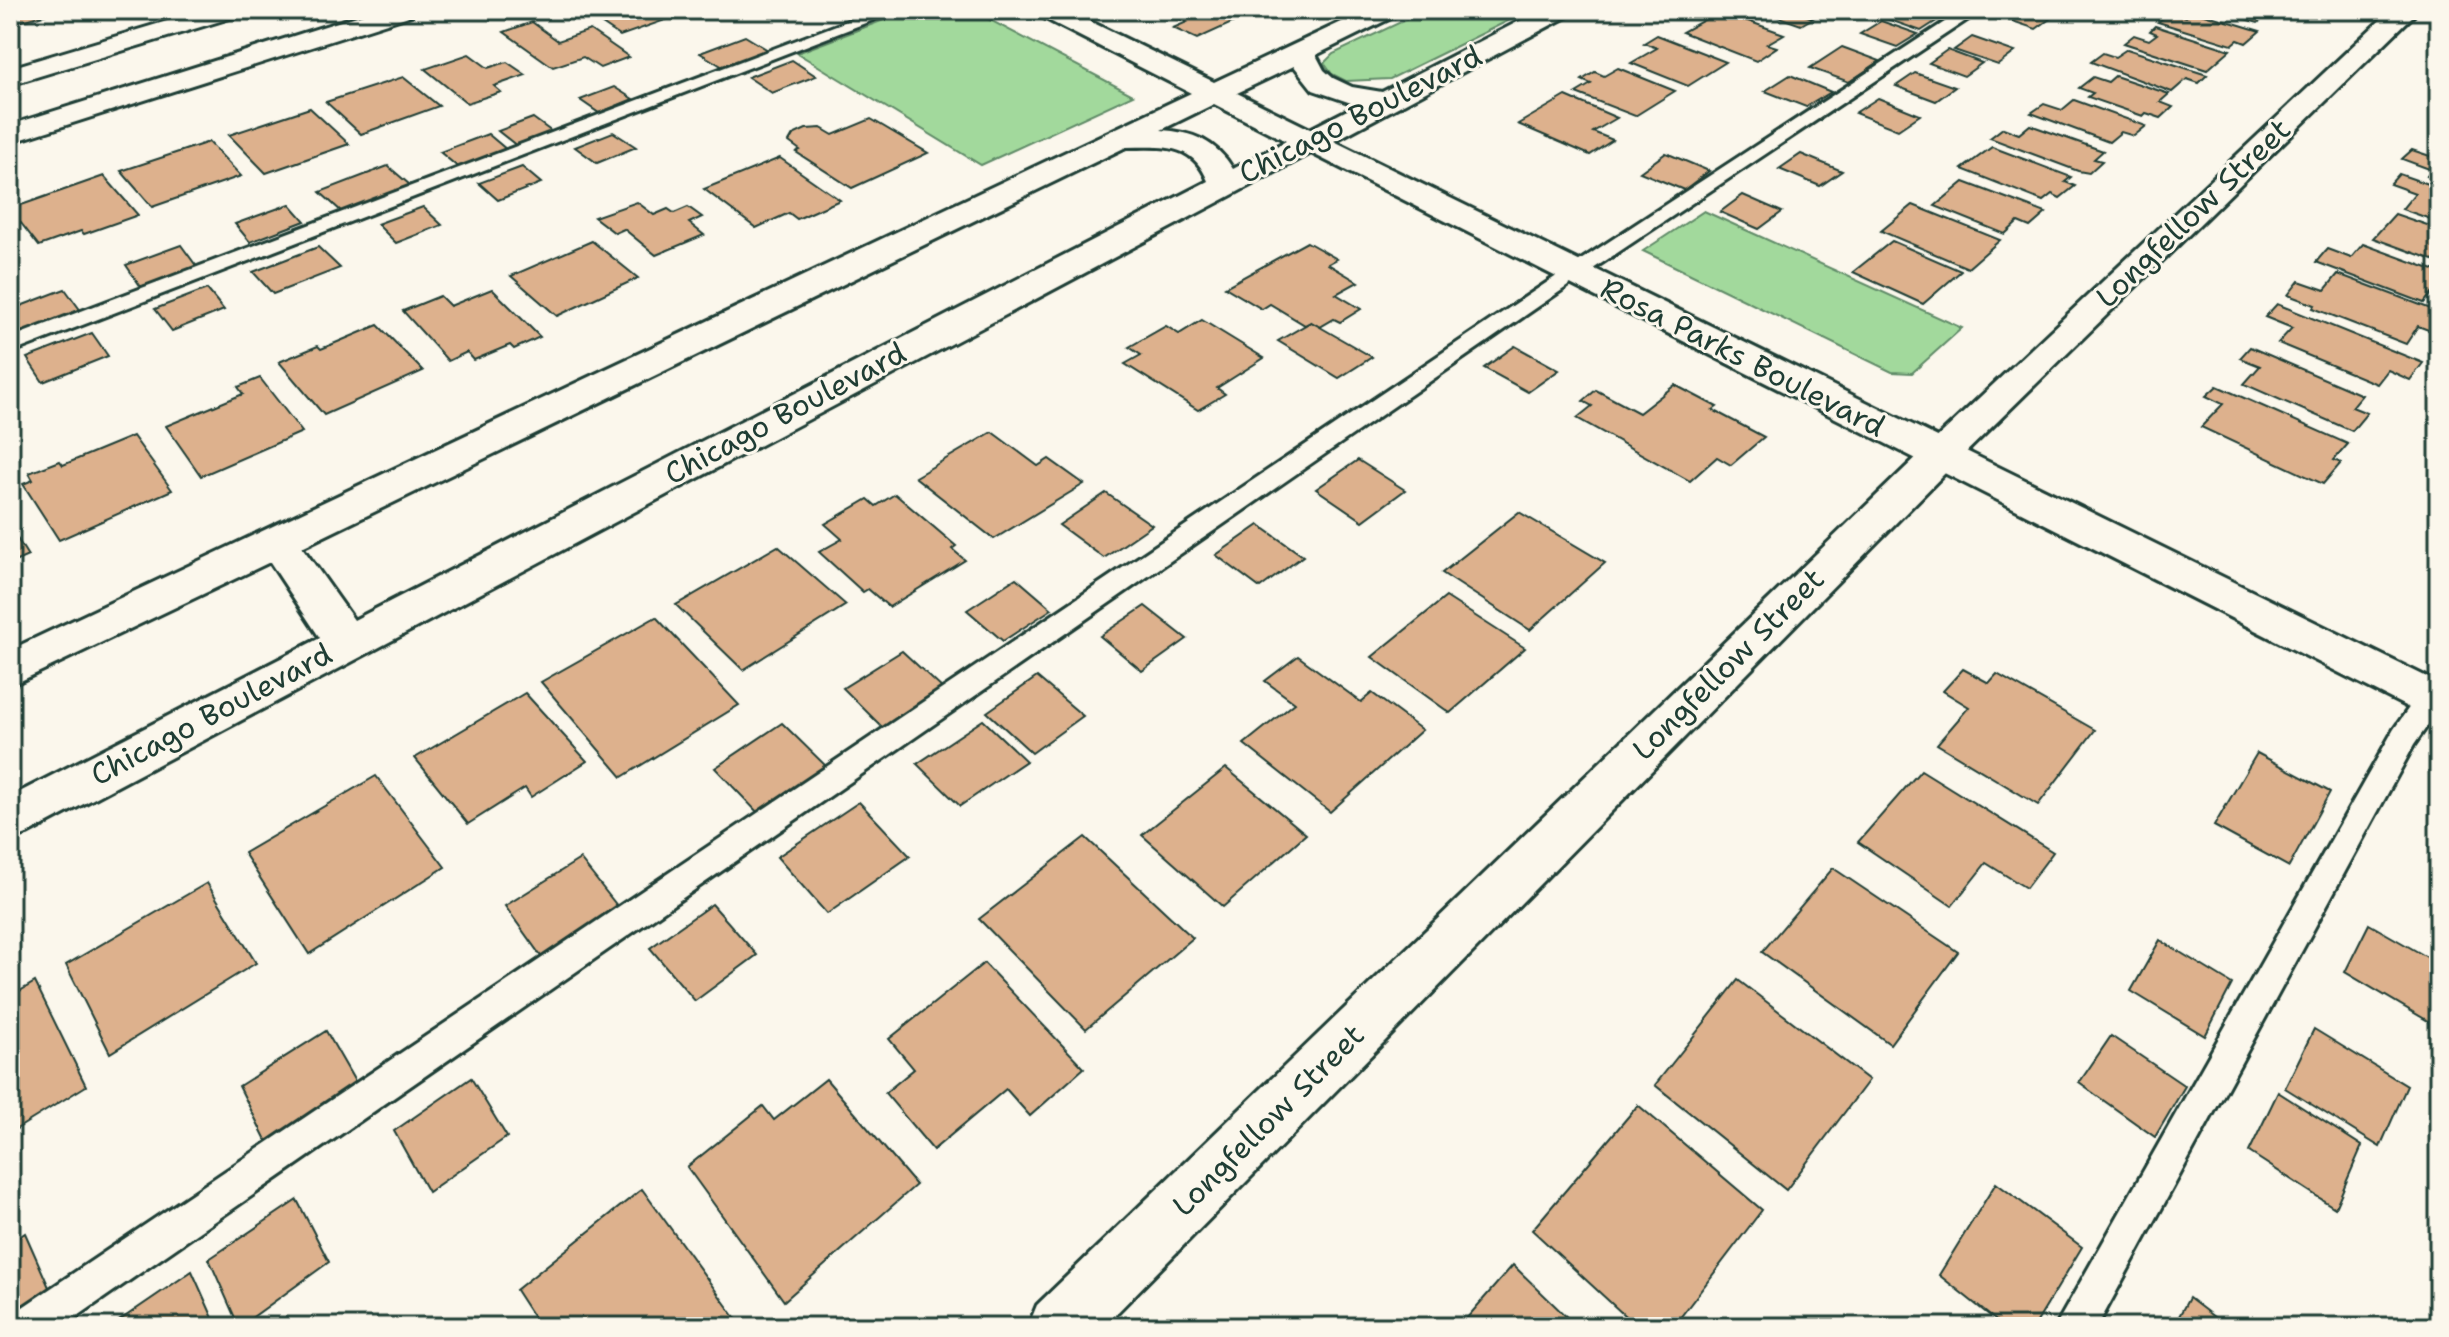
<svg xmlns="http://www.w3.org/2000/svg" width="2449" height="1337" font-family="'Shantell Sans',sans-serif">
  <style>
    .green { fill: #a2d99c; stroke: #608b68; stroke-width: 2 }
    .building { fill: #ddb18d; stroke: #1f3d34; stroke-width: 2 }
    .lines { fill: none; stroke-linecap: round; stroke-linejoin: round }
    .service-casing { stroke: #1f3d34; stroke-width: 6 }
    .minor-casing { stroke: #1f3d34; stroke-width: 6 }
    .tertiary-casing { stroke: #1f3d34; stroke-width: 6 }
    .service { fill: #fbf7ec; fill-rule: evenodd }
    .minor { fill: #fbf7ec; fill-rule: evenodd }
    .tertiary { fill: #fbf7ec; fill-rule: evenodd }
    .labels { text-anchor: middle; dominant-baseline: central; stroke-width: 6; stroke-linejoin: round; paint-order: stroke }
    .street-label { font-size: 30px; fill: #1f3d34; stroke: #fbf7ec }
  </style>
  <rect width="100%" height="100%" fill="#fbf7ec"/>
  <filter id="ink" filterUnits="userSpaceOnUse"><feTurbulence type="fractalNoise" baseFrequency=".0125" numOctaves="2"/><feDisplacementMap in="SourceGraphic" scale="16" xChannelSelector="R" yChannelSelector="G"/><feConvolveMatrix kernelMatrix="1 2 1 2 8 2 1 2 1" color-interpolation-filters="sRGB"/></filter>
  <g filter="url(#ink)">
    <g class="green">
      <polygon points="910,10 971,10 1133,95 981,165 797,53"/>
      <polygon points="1426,10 1530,10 1390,79 1346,81 1332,74 1324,63 1333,54"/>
      <polygon points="1704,211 1962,328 1912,373 1892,372 1643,251"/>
    </g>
    <g class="building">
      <polygon points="10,10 61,10 12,24"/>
      <polygon points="596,10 681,10 685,13 620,36 586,13"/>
      <polygon points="1162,10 1249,10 1254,13 1197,39 1173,28 1187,22"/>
      <polygon points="1759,10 1818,10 1807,16 1813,18 1801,25"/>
      <polygon points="1901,10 1918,10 1941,18 1921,31 1887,19"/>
      <polygon points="2010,10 2027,10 2051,18 2036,29 2000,17"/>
      <polygon points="2214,10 2273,10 2279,14 2273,19 2265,17 2258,23"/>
      <polygon points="1720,11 1784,34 1767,44 1777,47 1756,61 1682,32"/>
      <polygon points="2194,11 2260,31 2246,43 2238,40 2232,45 2158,22 2170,12 2186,17"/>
      <polygon points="1881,21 1918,34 1897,47 1860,34"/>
      <polygon points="532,22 558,41 590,30 629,57 600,68 583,57 553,67 504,32"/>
      <polygon points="2155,26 2230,50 2207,70 2124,43 2134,35 2149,40 2157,34 2150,31"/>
      <polygon points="1657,35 1726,62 1688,86 1631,63 1657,48 1644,43"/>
      <polygon points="745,36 768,50 723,67 700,53"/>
      <polygon points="1972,37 2015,52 1998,65 1954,50"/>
      <polygon points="1842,47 1880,61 1849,82 1810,68"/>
      <polygon points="2127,49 2207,75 2199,83 2187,79 2172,92 2091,62 2103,53 2115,57"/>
      <polygon points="1947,50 1982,63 1964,76 1929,63"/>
      <polygon points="469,54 488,68 507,62 526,75 494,86 501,92 467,103 425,69"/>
      <polygon points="792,60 816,76 772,93 748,77"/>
      <polygon points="1618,68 1675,91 1635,116 1576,93 1591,84 1582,80 1595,72 1604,76"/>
      <polygon points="1915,73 1955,87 1936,101 1896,86"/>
      <polygon points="1790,75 1831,92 1806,107 1765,91"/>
      <polygon points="2115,76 2169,94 2160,102 2173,107 2161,118 2146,113 2143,116 2088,97 2093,93 2079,88 2093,77 2108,82"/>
      <polygon points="403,77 439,106 361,134 326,102"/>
      <polygon points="614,87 633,99 599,113 580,100"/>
      <polygon points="1566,96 1617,118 1593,132 1613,140 1590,155 1518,124"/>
      <polygon points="1878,98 1920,115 1898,130 1855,113"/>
      <polygon points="2074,100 2146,126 2134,136 2121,132 2109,142 2031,113 2044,104 2062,110"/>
      <polygon points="310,108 349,144 266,173 229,135"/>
      <polygon points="533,118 552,132 517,146 498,131"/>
      <polygon points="871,119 928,153 852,188 796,152 800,150 789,142 793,135 806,129 821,128 833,135"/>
      <polygon points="2030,125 2103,151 2094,159 2102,161 2089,173 2078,171 1990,138 2003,128 2019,134"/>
      <polygon points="613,132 636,147 597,163 575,147"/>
      <polygon points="488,134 507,150 459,168 440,152"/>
      <polygon points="209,142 241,176 152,207 121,171"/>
      <polygon points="1992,147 2071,177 2065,182 2075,186 2060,198 2052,194 2043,201 1962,169"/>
      <polygon points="2412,150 2439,159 2439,180 2427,176 2432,170 2402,159"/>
      <polygon points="1666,153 1709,171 1684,190 1640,172"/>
      <polygon points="1801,154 1842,171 1820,186 1779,169"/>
      <polygon points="780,158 840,200 797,219 789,213 756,228 704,189"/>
      <polygon points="388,166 410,185 342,212 320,192"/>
      <polygon points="522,167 541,183 498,200 479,183"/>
      <polygon points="2399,174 2439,188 2439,222 2402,209 2415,193 2390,184"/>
      <polygon points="104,176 138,215 84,234 81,231 39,246 10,209"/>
      <polygon points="1964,182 2046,213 2030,227 2018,222 2005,234 1935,206"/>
      <polygon points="1743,195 1782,212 1759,229 1720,212"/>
      <polygon points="637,202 654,215 668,209 674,213 688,207 702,217 689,223 704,235 656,255 624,229 615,233 594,217"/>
      <polygon points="290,204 305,221 250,242 235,224"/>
      <polygon points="1913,205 2000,240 1968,268 1881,231"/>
      <polygon points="423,207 442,225 396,243 377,224"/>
      <polygon points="2395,214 2439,229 2439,262 2373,238"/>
      <polygon points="592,241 638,278 557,316 511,276"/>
      <polygon points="1892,241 1961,271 1923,304 1853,272"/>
      <polygon points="1307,242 1337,259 1328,264 1358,282 1336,294 1361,309 1340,322 1334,319 1320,327 1311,322 1305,325 1270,304 1262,309 1225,287"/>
      <polygon points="2363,244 2439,272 2439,294 2433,292 2424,303 2316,262 2327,249 2351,258"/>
      <polygon points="181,245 197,267 141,287 126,265"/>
      <polygon points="318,247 340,268 273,294 253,272"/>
      <polygon points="2338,274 2439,312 2439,319 2431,331 2418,326 2406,344 2313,308 2315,305 2288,295 2299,281 2325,290"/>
      <polygon points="65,289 81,311 21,334 10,318 10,310"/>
      <polygon points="207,289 224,310 172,331 155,309"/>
      <polygon points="492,289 540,337 514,349 510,345 474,360 467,352 448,361 403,311 440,296 450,306"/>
      <polygon points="2277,304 2423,363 2410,380 2388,370 2377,384 2278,343 2292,328 2265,317"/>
      <polygon points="1202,320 1264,358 1217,388 1225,394 1198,410 1125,364 1141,355 1129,347 1166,326 1179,334"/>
      <polygon points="1311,322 1320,327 1372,357 1339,378 1278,341"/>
      <polygon points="378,325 423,371 324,415 279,362 318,346 321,349"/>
      <polygon points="92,333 108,356 43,382 27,358"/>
      <polygon points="1515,346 1559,370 1528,392 1484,368"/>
      <polygon points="2250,347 2362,395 2352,407 2367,413 2352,431 2244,384 2260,366 2240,358"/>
      <polygon points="260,378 302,432 201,476 166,426 243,394 238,387"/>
      <polygon points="1675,385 1717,407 1713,410 1764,437 1731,465 1717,457 1690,481 1577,418 1592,406 1583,401 1596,390 1639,413"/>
      <polygon points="2217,386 2348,444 2334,460 2341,463 2323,484 2201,427 2223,404 2206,396"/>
      <polygon points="992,432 1038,466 1049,459 1084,484 994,539 915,477"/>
      <polygon points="133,436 172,490 59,540 23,484 33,480 29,473 60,461 63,465"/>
      <polygon points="1358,460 1405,490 1363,521 1316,489"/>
      <polygon points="1106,493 1152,525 1104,558 1059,525"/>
      <polygon points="895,494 956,546 952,549 965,560 889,607 868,589 863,592 819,552 842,539 825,524 868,499 876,506"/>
      <polygon points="1519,512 1605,563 1530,630 1442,573"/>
      <polygon points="1259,525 1303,556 1260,588 1216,555"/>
      <polygon points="10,527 28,556 10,564"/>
      <polygon points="778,546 846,605 743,670 676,605"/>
      <polygon points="1016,578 1052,609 1003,641 967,610"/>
      <polygon points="1446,597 1525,648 1450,713 1372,657"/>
      <polygon points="1145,606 1187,639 1142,671 1100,636"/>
      <polygon points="656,617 739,705 622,777 541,682"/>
      <polygon points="902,651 943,689 883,728 843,688"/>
      <polygon points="1298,656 1361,702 1372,693 1422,730 1330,812 1244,744 1295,703 1265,681"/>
      <polygon points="1963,669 1989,683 1997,674 2095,730 2038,805 1937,744 1969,707 1943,691"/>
      <polygon points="1037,677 1083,716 1032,753 987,712"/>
      <polygon points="525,693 587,761 531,797 525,788 468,824 415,758"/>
      <polygon points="983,720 1026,761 960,806 917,764"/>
      <polygon points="782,723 827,767 759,814 715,768"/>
      <polygon points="2257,753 2330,792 2289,867 2214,826"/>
      <polygon points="1226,768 1306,834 1223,907 1142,835"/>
      <polygon points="1921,770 2053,852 2026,888 1986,863 1952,906 1858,842"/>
      <polygon points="376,776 445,867 309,954 244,853"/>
      <polygon points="859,802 910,856 827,914 777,857"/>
      <polygon points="1085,837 1193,938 1086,1029 979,919"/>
      <polygon points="580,859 618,907 543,959 505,906"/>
      <polygon points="1833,868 1958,952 1890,1044 1762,952"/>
      <polygon points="207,883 256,963 110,1053 66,965"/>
      <polygon points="712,904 757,955 695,1001 650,948"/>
      <polygon points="2369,924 2439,964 2439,1017 2435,1025 2345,972"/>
      <polygon points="2160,940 2232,984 2205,1036 2131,991"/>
      <polygon points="984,963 1084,1068 1030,1116 1006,1089 933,1150 885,1093 914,1069 889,1039"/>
      <polygon points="1738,980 1869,1080 1786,1190 1655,1085"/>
      <polygon points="35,982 86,1086 10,1133 10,997"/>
      <polygon points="2314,1029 2407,1086 2380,1147 2285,1088"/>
      <polygon points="326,1031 357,1085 268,1144 239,1086"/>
      <polygon points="2111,1036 2185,1086 2155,1137 2079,1083"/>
      <polygon points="471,1078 507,1137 428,1192 394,1131"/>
      <polygon points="826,1079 916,1185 784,1301 687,1167 763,1106 774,1120"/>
      <polygon points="2278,1092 2362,1146 2335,1208 2249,1152"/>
      <polygon points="1638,1105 1762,1210 1673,1327 1637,1327 1532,1230"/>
      <polygon points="1996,1183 2082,1247 2034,1327 2004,1327 1939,1275"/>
      <polygon points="642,1189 737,1320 729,1327 540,1327 516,1290"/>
      <polygon points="297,1200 329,1262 239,1327 209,1259"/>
      <polygon points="25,1233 52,1294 10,1323 10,1243"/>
      <polygon points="1513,1265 1577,1327 1459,1327"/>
      <polygon points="192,1271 217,1327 110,1327"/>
      <polygon points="2189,1298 2227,1327 2173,1327"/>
    </g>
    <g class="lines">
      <defs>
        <g id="service">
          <polygon points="876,10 899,10 10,353 10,338"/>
          <polygon points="1963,10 1982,10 1581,277 62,1327 10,1327 14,1313 1567,269"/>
          <polygon points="2439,676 2439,709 2414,745 2097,1327 2055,1327 2394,729 2429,679"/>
        </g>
        <g id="minor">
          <polygon points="204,10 244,10 240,15 10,85 10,68"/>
          <polygon points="376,10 416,10 412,15 10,143 10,125"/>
          <polygon points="2391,10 2419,10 1953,465 1103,1327 1028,1327 1037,1305 1927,447"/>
        </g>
        <path id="tertiary" d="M1034,10H1067L1214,82L1367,10H1401L1397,15L1316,55L1324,70L1333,78L1352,87L1382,92L1541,10H1574L1570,15L1334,141L2439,683V721L2423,715L1311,153L27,834L10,840V797L320,638L270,562L10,686V650L1191,93L1038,15ZM1294,66L1313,90L1357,105L1310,129L1237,93ZM1214,104L1286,141L1233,169C1216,141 1193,132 1161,130ZM1126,147C1163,147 1192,142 1208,181L354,620L302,547Z"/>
      </defs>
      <use href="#service" class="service-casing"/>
      <use href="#minor" class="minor-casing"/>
      <use href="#tertiary" class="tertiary-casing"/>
      <use href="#service" class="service"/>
      <use href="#minor" class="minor"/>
      <use href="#tertiary" class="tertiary"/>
    </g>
  </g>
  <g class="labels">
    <g class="street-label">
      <text transform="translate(1360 114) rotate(-27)">Chicago Boulevard</text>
      <text transform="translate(2193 213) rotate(-44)">Longfellow Street</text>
      <text transform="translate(1743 357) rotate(27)">Rosa Parks Boulevard</text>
      <text transform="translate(785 413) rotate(-28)">Chicago Boulevard</text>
      <text transform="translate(1728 664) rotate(-45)">Longfellow Street</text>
      <text transform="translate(211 714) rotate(-28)">Chicago Boulevard</text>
      <text transform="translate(1268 1120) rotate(-45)">Longfellow Street</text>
    </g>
  </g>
  <rect width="2449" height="1337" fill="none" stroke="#fbf7ec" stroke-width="40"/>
  <rect x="20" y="20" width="2409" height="1297" fill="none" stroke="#1f3d34" stroke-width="3" filter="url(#ink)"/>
</svg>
